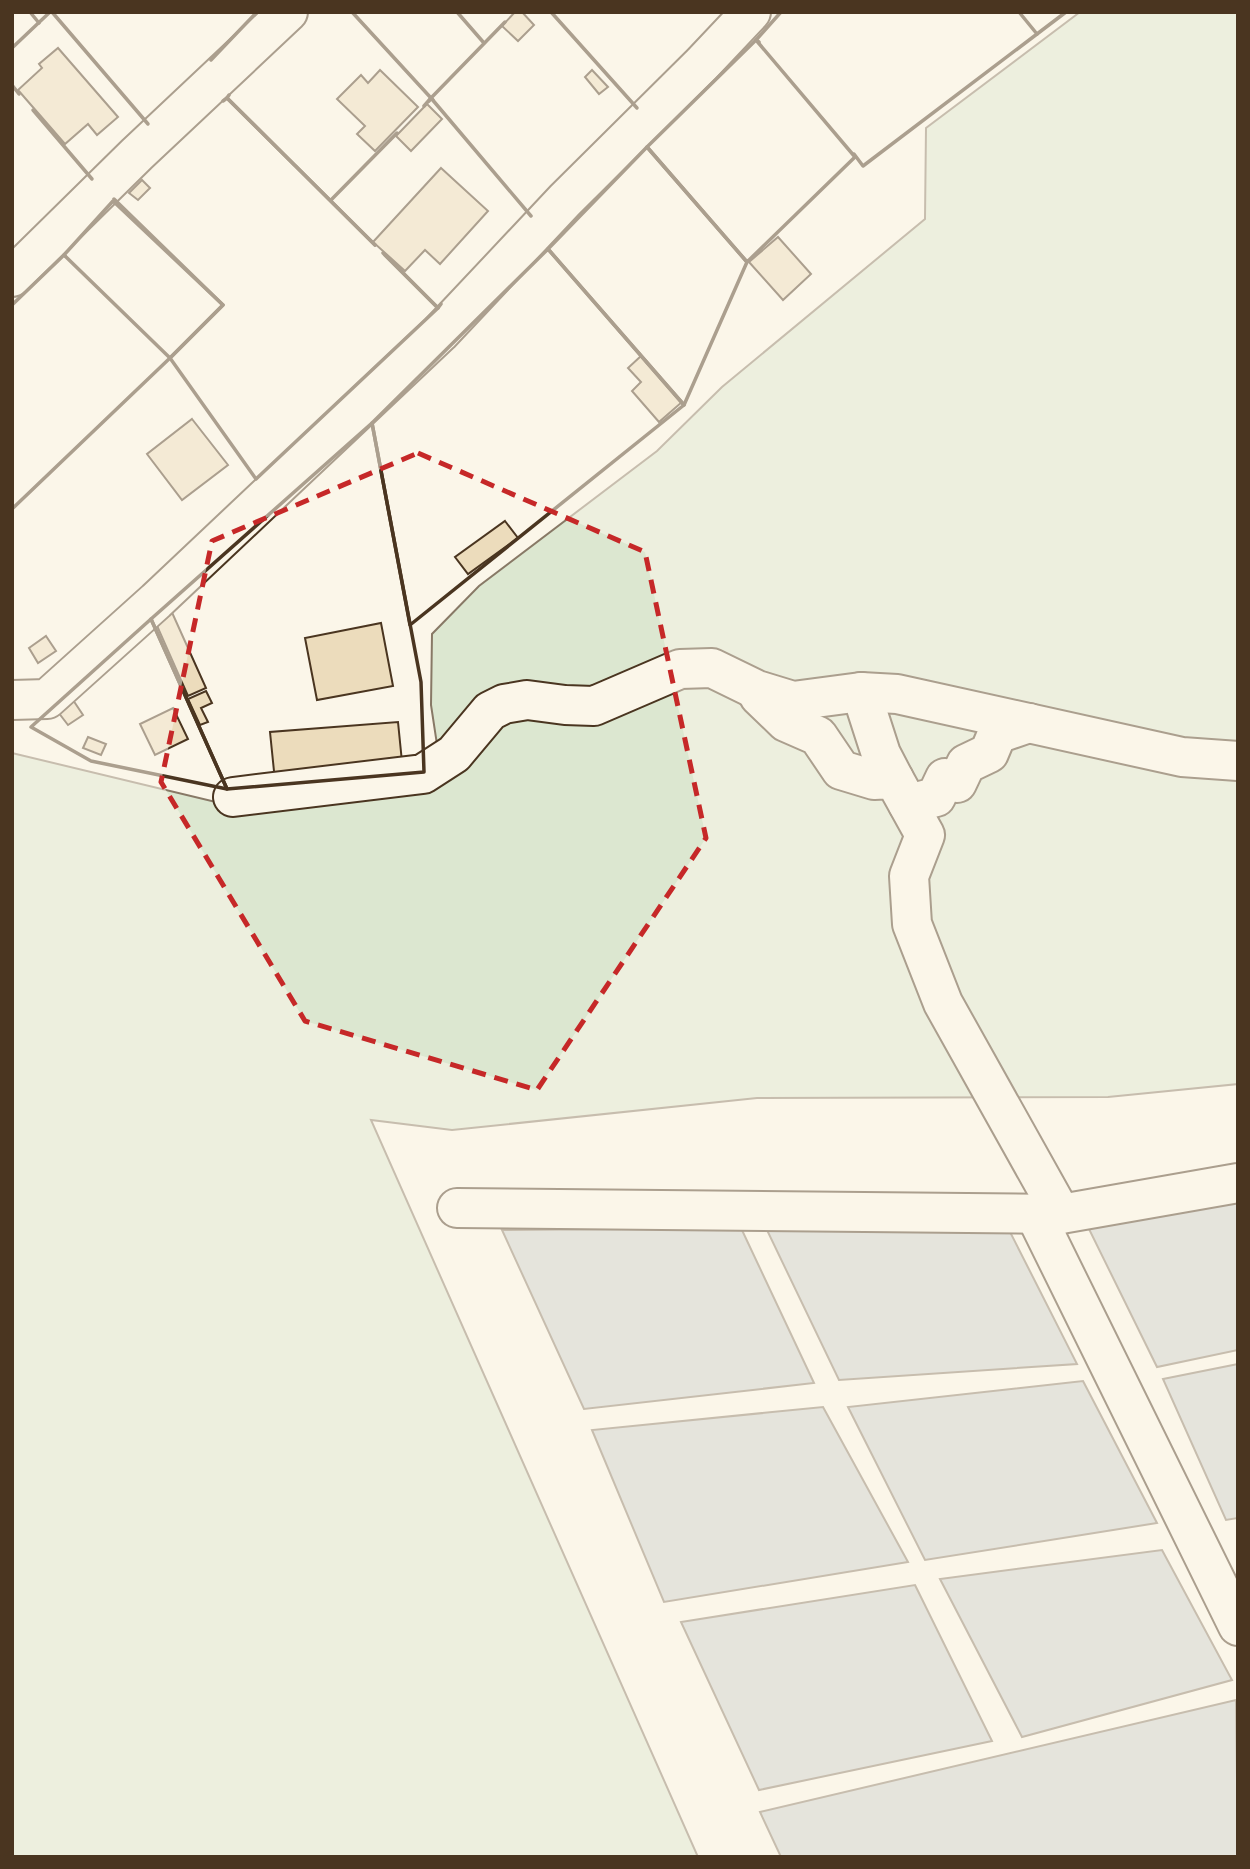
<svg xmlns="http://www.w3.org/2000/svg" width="1250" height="1869" font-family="'PT Sans Narrow',sans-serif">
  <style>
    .green { fill: #dce7d0; stroke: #887966; stroke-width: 2 }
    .water { fill: #c9cecd; stroke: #887966; stroke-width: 2 }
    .building { fill: #ecdcbc; stroke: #4a3520; stroke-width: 2 }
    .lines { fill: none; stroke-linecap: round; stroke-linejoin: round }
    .minor-casing { stroke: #4a3520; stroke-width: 42 }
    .minor { stroke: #fbf6e9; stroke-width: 38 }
    .wall { stroke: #4a3520; stroke-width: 3.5 }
    .marked { fill: none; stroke: #c62828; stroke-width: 5; stroke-dasharray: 14 9; stroke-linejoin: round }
  </style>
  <rect width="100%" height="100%" fill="#fbf6e9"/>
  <polygon class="green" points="1080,12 1238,12 1238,1084 1108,1097 757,1098 452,1130 371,1120 698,1857 12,1857 12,753 249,810 443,784 431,705 432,634 479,586 657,451 722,387 925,219 926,128"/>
  <g class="water">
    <polygon points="1238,1194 1238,1350 1157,1367 1087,1225"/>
    <polygon points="1005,1222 1077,1364 839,1380 766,1228"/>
    <polygon points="741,1228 814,1383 584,1409 502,1230"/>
    <polygon points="1238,1364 1238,1518 1226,1520 1163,1379"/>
    <polygon points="1083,1381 1157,1523 925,1560 848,1407"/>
    <polygon points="823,1407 908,1562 664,1602 592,1430"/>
    <polygon points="1162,1550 1232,1680 1022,1737 940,1579"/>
    <polygon points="915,1585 992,1741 759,1790 681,1622"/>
    <polygon points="1236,1700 1238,1857 781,1857 760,1812"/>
  </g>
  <g class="building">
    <polygon points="515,12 522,12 534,25 518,41 502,26"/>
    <polygon points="58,48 118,117 97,135 88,124 65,144 18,90 42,68 39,64"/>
    <polygon points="380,70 418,107 375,151 357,134 365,126 337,99 361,75 368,83"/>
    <polygon points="592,70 608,87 599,94 585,77"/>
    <polygon points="427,104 442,119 411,151 396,136"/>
    <polygon points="441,168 488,211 440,264 425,250 405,271 373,242"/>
    <polygon points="142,180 150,188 138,200 129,193"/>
    <polygon points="778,237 811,274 783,300 749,262"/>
    <polygon points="641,356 682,402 659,422 632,391 641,382 628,368"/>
    <polygon points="192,419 228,465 182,500 147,454"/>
    <polygon points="505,521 518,538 468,574 455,557"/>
    <polygon points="170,608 206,688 188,696 154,619"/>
    <polygon points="381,623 393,686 317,700 305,638"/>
    <polygon points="46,636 56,651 38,663 29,648"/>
    <polygon points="206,691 212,703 201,708 208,722 200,725 188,699"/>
    <polygon points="71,697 83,715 68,725 55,708"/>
    <polygon points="173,708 188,739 155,755 140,724"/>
    <polygon points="398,722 403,772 275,781 270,732"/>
    <polygon points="88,737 106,744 101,755 83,748"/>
  </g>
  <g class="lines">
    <defs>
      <g id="minor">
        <polyline points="12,277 137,154 288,12"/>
        <polyline points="861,692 881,754 894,779"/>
        <polyline points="759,696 786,722 818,736 841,770 874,780 894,779 925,835 909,876 912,924 943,1003 1061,1214"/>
        <polyline points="12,700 47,699 156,601 440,333 565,200 702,64 751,12"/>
        <polyline points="233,797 423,774 454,754 490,711 504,704 527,700 565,705 594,706 680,669 712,668 757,690 793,701 861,692 897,694 1182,757 1238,761"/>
        <polyline points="908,804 936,797 945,778 957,783 966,764 989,753 997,734 1029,723"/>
        <polyline points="457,1208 1061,1214 1238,1183"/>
        <polyline points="1035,1214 1238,1626"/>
      </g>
    </defs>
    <use href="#minor" class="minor-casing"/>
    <use href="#minor" class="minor"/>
    <g class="wall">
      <polyline points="30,12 39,23"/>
      <polyline points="52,12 148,124"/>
      <polyline points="352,12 431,98 429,101"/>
      <polyline points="457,12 484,43"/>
      <polyline points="551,12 637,108"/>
      <polyline points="1037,34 1066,12"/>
      <polygon points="756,40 855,157 747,262 647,147"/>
      <polyline points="759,42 756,40 781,12"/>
      <polyline points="12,48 50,12"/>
      <polyline points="211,60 257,12"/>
      <polyline points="12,85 19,94"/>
      <polyline points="229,95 227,98 375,245"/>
      <polyline points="433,100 431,98 505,22"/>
      <polyline points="223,101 227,98 375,245"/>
      <polyline points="424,106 431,98 531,216"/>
      <polyline points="33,110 92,179"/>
      <polygon points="647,147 747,262 684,405 548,249"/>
      <polyline points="854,154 863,166 1037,34 1019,12"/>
      <polyline points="114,199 223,305 170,358 256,479 438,308 383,253"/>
      <polyline points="331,200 397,133"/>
      <polygon points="113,201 223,305 170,358 64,255"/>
      <polygon points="548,249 684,405 410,625 372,423"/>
      <polyline points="385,255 438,308 441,304"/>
      <polyline points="12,305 64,255 65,256"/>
      <polygon points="372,423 421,682 424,772 227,789 151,619"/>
      <polyline points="12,509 170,358"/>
      <polygon points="151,619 227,789 91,761 31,727"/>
    </g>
  </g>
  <path d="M0 0H1250V1869H0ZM418,453L645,552L706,838L537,1090L305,1021L161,782L212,541Z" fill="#fbf6e9" fill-opacity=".55" fill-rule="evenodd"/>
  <path class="marked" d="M418,453L645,552L706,838L537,1090L305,1021L161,782L212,541Z"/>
  <rect width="1250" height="1869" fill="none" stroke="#4a3520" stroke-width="28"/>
</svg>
